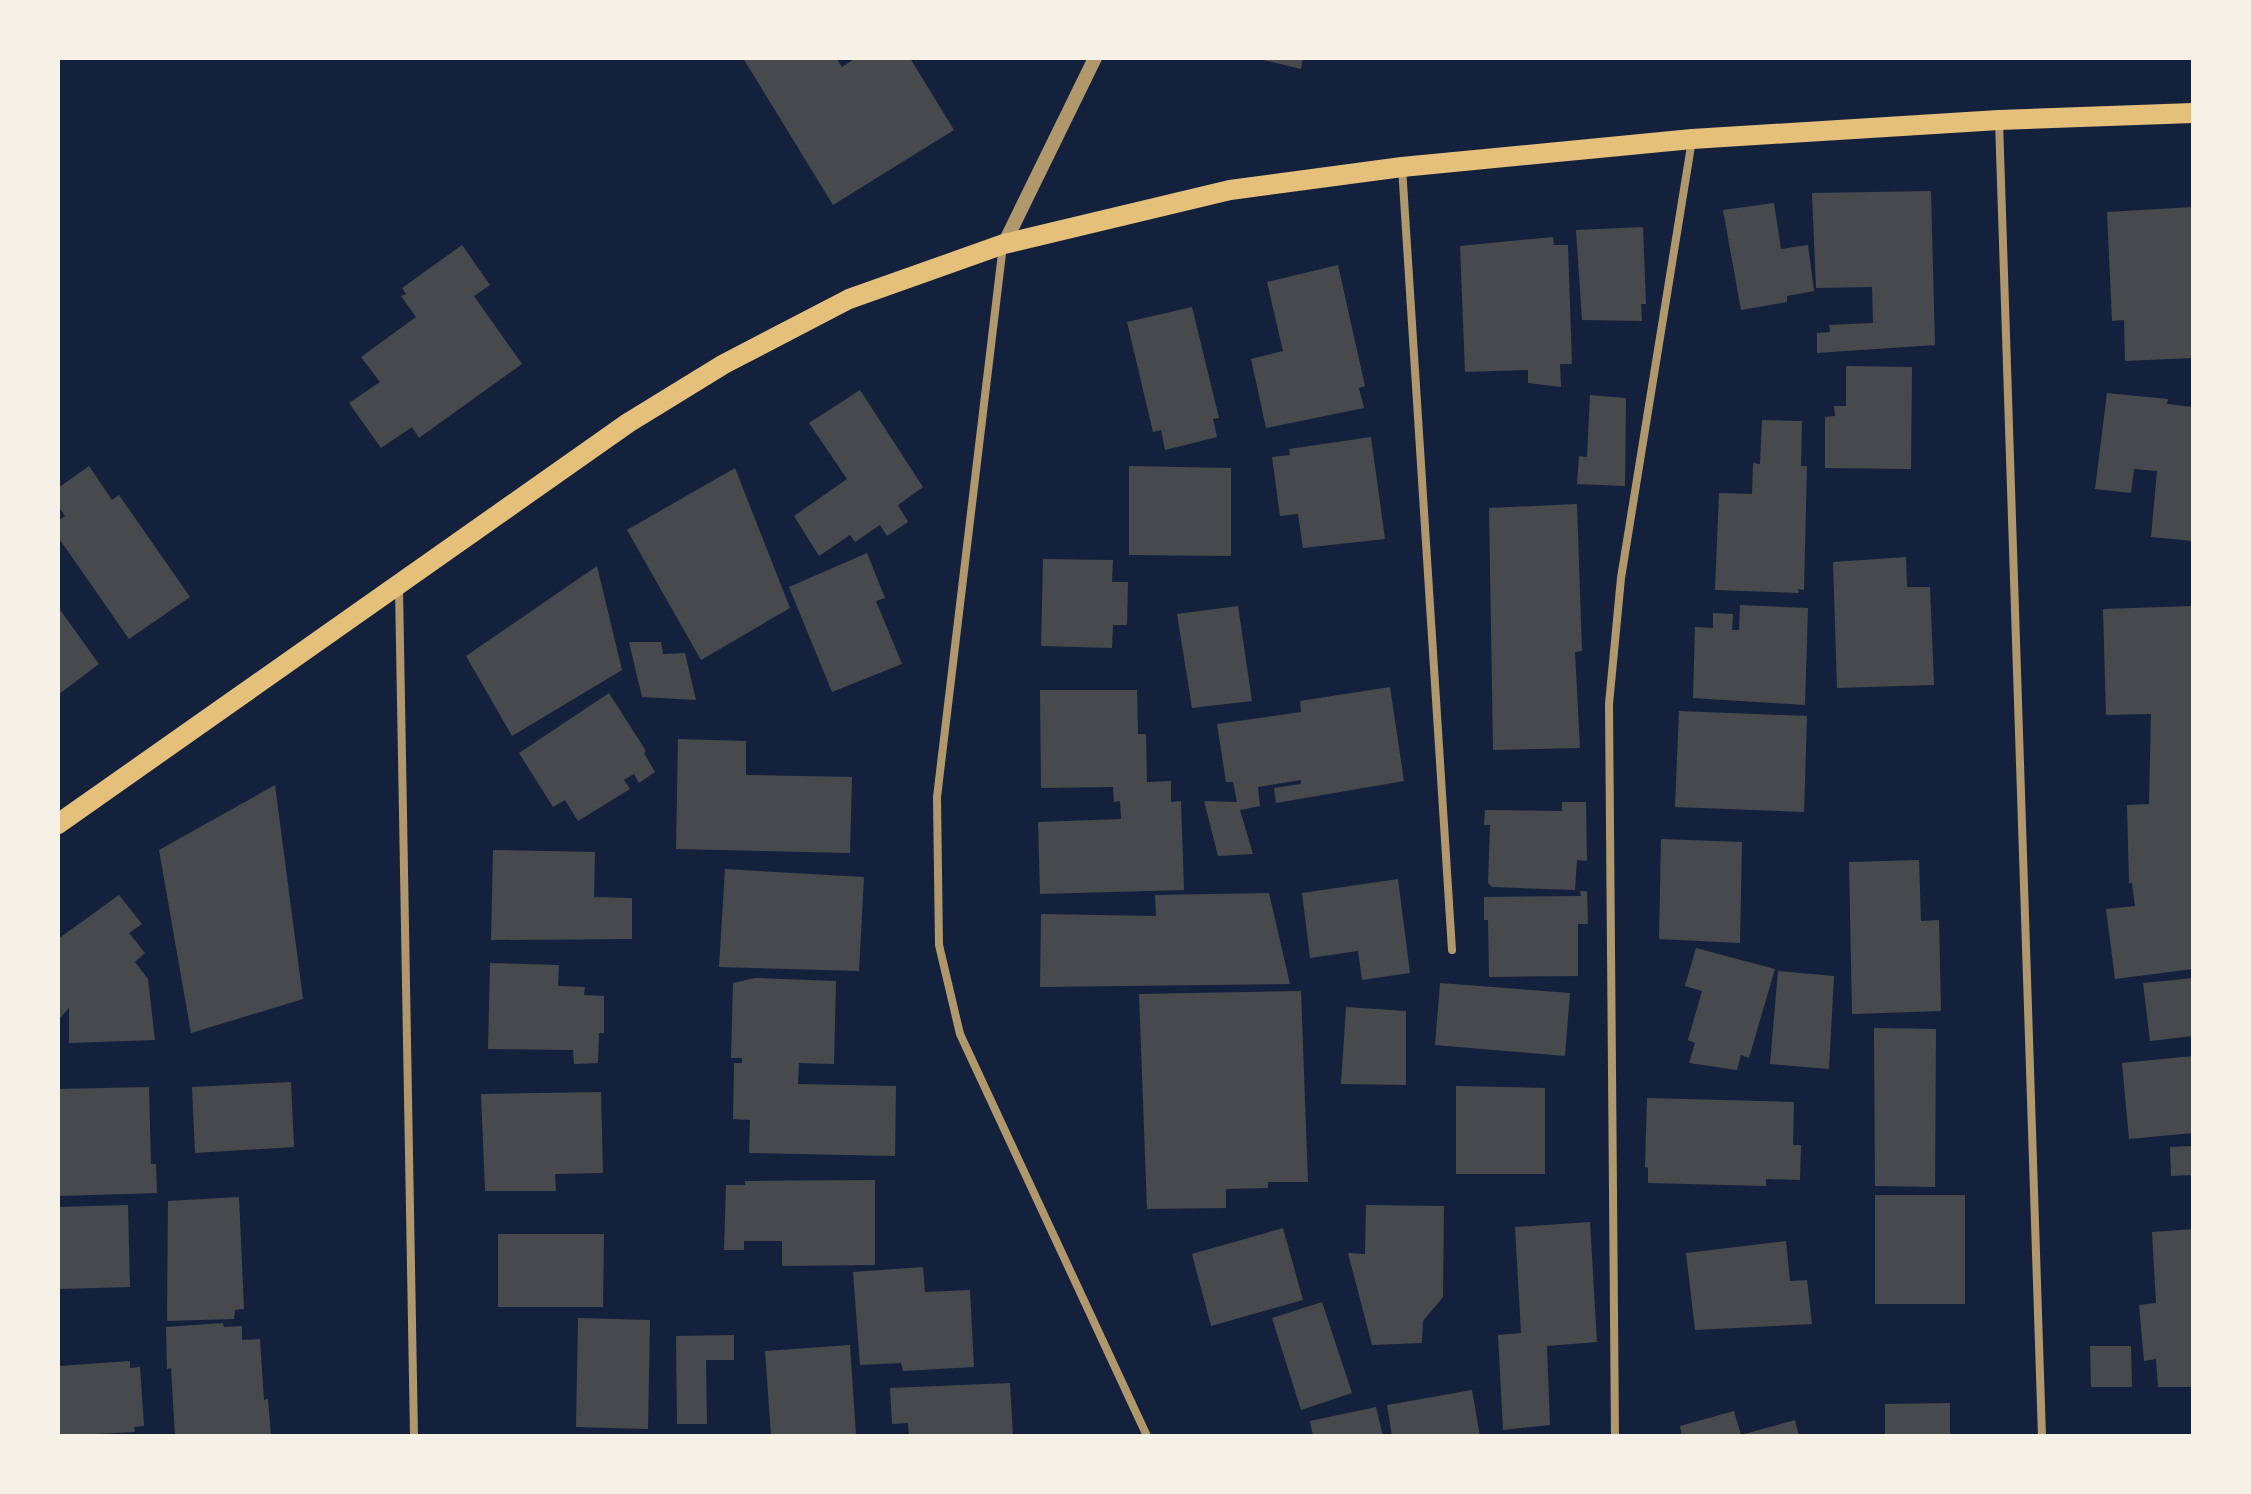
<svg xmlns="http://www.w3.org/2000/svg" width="2251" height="1494" font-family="'Titillium Web',sans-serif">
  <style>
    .building { fill: #48494c }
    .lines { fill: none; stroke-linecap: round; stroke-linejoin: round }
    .minor { stroke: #b1986c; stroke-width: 8 }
    .tertiary { stroke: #b1986c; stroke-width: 14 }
    .primary { stroke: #e5c07b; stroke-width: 20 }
  </style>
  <rect width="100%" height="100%" fill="#14213d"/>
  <g class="building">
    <polygon points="743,58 836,58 842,67 856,58 910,58 954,130 833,205"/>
    <polygon points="1255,58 1303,58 1301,69"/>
    <polygon points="1931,191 1935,345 1817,353 1817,333 1830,332 1829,325 1873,323 1872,287 1816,288 1812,193"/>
    <polygon points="1774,203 1781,249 1808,245 1814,291 1787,296 1787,302 1741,310 1723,210"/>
    <polygon points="2193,207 2193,358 2125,361 2124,320 2112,321 2107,212"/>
    <polygon points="1643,227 1646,304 1641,304 1642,321 1582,320 1576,230"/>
    <polygon points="1553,237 1554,245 1568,245 1572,364 1560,364 1561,387 1528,383 1528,370 1465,372 1460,246"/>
    <polygon points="462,245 490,285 474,296 522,364 419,438 412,427 381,448 349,403 380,382 361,357 416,317 401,296 406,294 402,288"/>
    <polygon points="1338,265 1365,386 1359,388 1364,408 1266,428 1251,359 1283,351 1267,282"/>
    <polygon points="1192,307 1219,418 1213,419 1217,437 1165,450 1161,430 1153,432 1127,322"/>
    <polygon points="1846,366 1912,367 1911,469 1825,468 1825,417 1835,416 1834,406 1846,406"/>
    <polygon points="860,390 923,487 898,505 908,522 887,536 880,525 855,542 850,535 819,556 794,516 847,479 809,423"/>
    <polygon points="2107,393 2168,399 2167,404 2193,407 2193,541 2151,537 2157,471 2134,469 2131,493 2095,489"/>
    <polygon points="1590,395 1626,398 1625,486 1577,484 1579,456 1587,457"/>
    <polygon points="1762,420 1802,421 1801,466 1807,466 1804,590 1798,589 1799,593 1715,590 1719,493 1752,494 1753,463 1760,464"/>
    <polygon points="1371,437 1385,539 1303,548 1298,514 1280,516 1272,457 1290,455 1289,449"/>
    <polygon points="89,466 112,500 119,495 190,597 129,639 58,537 58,521 65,516 58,506 58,488"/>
    <polygon points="1129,466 1231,468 1231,556 1129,555"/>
    <polygon points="735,468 790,608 701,660 627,530"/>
    <polygon points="1577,504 1582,651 1575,652 1580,748 1493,750 1489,508"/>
    <polygon points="867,553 885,598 876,601 902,664 832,692 789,587"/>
    <polygon points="1906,557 1907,587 1930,587 1934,685 1837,688 1833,562"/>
    <polygon points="1043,559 1113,560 1112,582 1128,582 1127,625 1113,625 1112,648 1041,646"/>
    <polygon points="597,566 622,670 512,736 466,656"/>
    <polygon points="1740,605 1808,608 1805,705 1693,698 1695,627 1713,628 1713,613 1733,614 1732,630 1739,630"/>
    <polygon points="1238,606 1252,701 1192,708 1177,614"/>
    <polygon points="2193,606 2193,969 2115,979 2106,909 2135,906 2132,883 2129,883 2127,805 2149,804 2151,714 2106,715 2103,609"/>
    <polygon points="58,607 99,664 58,695"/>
    <polygon points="629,642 661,642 663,654 685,653 696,700 642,697"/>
    <polygon points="1390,687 1404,781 1276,803 1274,788 1301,784 1301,780 1258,787 1260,806 1240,810 1253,854 1218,856 1204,801 1237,802 1233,782 1226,782 1217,724 1301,712 1300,701"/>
    <polygon points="1040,690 1137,690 1138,734 1146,734 1147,782 1171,781 1171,802 1181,801 1184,890 1040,894 1038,822 1121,819 1120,801 1114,802 1113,787 1041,788"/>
    <polygon points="609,693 646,751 644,753 655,772 639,783 634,774 624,780 630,789 578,821 565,800 553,807 519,753"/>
    <polygon points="1679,711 1807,716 1804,812 1675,807"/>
    <polygon points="678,739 746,741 746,775 852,777 850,853 676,849"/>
    <polygon points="275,785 303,999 191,1033 159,850"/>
    <polygon points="1562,802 1586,802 1587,861 1577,860 1575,890 1492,887 1488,883 1490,825 1484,825 1485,810 1562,811"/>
    <polygon points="1661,839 1742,842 1740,943 1659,939"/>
    <polygon points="493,850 595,852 594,897 632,898 632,939 491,940"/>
    <polygon points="1919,860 1921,921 1939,920 1941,1011 1852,1014 1849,862"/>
    <polygon points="725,869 864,877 859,971 719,967"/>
    <polygon points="1398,879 1410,973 1362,980 1358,951 1310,958 1302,893"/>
    <polygon points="1580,891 1587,891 1588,924 1578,924 1578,976 1489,977 1488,920 1484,920 1484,897 1581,896"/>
    <polygon points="1269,893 1290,984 1040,987 1041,914 1156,916 1155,895"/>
    <polygon points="119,895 142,924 129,933 145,953 135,962 148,979 155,1040 69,1043 69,1008 58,1020 58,939"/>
    <polygon points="1696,948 1775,969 1749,1058 1741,1055 1737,1070 1689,1063 1695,1043 1688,1040 1702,991 1685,986"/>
    <polygon points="490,963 559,965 558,986 585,987 584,995 604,996 604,1033 599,1033 598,1063 574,1064 573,1050 488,1049"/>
    <polygon points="1778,971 1834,976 1829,1069 1770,1064"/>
    <polygon points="755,978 836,981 834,1064 799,1063 798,1084 896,1086 895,1156 749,1153 750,1120 733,1119 734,1063 742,1063 742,1058 731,1058 733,983"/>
    <polygon points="2193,978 2193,1036 2150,1041 2143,983"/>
    <polygon points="1440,983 1570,993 1565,1056 1435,1045"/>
    <polygon points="1301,991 1308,1182 1268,1182 1268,1188 1226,1189 1226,1208 1147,1209 1139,994"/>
    <polygon points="1346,1007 1406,1011 1406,1085 1341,1084"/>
    <polygon points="1874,1028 1936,1029 1935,1187 1875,1186"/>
    <polygon points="2193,1056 2193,1133 2129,1139 2122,1063"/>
    <polygon points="291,1082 294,1147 195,1153 192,1087"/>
    <polygon points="1456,1086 1545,1088 1545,1174 1456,1174"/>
    <polygon points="149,1087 151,1164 156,1164 157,1193 59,1196 58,1089"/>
    <polygon points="601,1092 603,1173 555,1174 556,1191 485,1191 481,1094"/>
    <polygon points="1647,1098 1794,1102 1793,1145 1801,1145 1800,1180 1766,1179 1766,1186 1648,1183 1648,1168 1645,1167"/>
    <polygon points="2193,1146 2193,1175 2171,1176 2170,1147"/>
    <polygon points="875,1180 875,1265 782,1266 782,1241 744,1241 744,1250 724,1250 726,1185 745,1185 745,1181"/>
    <rect x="1875" y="1195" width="90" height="109"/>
    <polygon points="239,1197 244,1309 235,1310 234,1319 167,1321 168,1201"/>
    <polygon points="128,1205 130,1287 58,1289 58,1207"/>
    <polygon points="1366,1205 1444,1206 1443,1297 1423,1321 1422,1343 1372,1345 1348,1253 1365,1254"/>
    <polygon points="1590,1222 1597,1342 1547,1346 1550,1425 1503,1430 1498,1335 1521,1333 1515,1227"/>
    <polygon points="1283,1228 1303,1300 1211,1326 1192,1254"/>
    <polygon points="2193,1229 2193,1387 2158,1387 2156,1359 2144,1361 2139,1305 2156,1303 2152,1232"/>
    <polygon points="498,1234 604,1234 603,1307 498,1307"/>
    <polygon points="1786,1241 1790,1281 1807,1280 1812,1324 1695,1330 1686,1253"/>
    <polygon points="923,1267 925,1292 970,1290 974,1367 903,1371 901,1363 860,1365 853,1272"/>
    <polygon points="1322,1302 1352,1393 1301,1410 1272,1318"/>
    <polygon points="578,1318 650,1320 648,1429 576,1427"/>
    <polygon points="223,1323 224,1327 242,1326 242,1340 260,1339 264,1400 268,1399 271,1436 175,1436 171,1368 167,1369 166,1327"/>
    <polygon points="734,1335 734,1360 706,1360 707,1424 677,1424 676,1336"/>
    <polygon points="850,1345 856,1436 771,1436 765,1351"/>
    <polygon points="2090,1346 2131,1346 2132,1387 2091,1387"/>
    <polygon points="130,1361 130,1368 140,1367 144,1426 134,1427 135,1432 58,1436 58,1366"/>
    <polygon points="1010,1383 1013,1436 909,1436 908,1423 892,1424 890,1388"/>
    <polygon points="1472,1390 1480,1436 1392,1436 1387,1405"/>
    <polygon points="1950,1403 1950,1436 1885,1436 1885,1404"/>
    <polygon points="1376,1407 1383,1436 1313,1436 1310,1421"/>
    <polygon points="1734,1411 1741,1435 1795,1420 1799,1436 1682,1436 1680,1426"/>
  </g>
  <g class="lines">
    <g class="minor">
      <polyline points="1999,121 2042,1436"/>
      <polyline points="1402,167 1452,950"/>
      <polyline points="1003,245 937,797 939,945 960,1034 1147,1436"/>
      <polyline points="399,588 414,1436"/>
      <polyline points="1615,1436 1609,704 1621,578 1692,140"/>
    </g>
    <polyline class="tertiary" points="1004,244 1095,58"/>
    <polyline class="primary" points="58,824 628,423 724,364 849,299 1004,244 1230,190 1402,167 1692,139 1999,120 2193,113"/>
  </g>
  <rect width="2251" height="1494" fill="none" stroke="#f6f1e7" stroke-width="120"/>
</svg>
